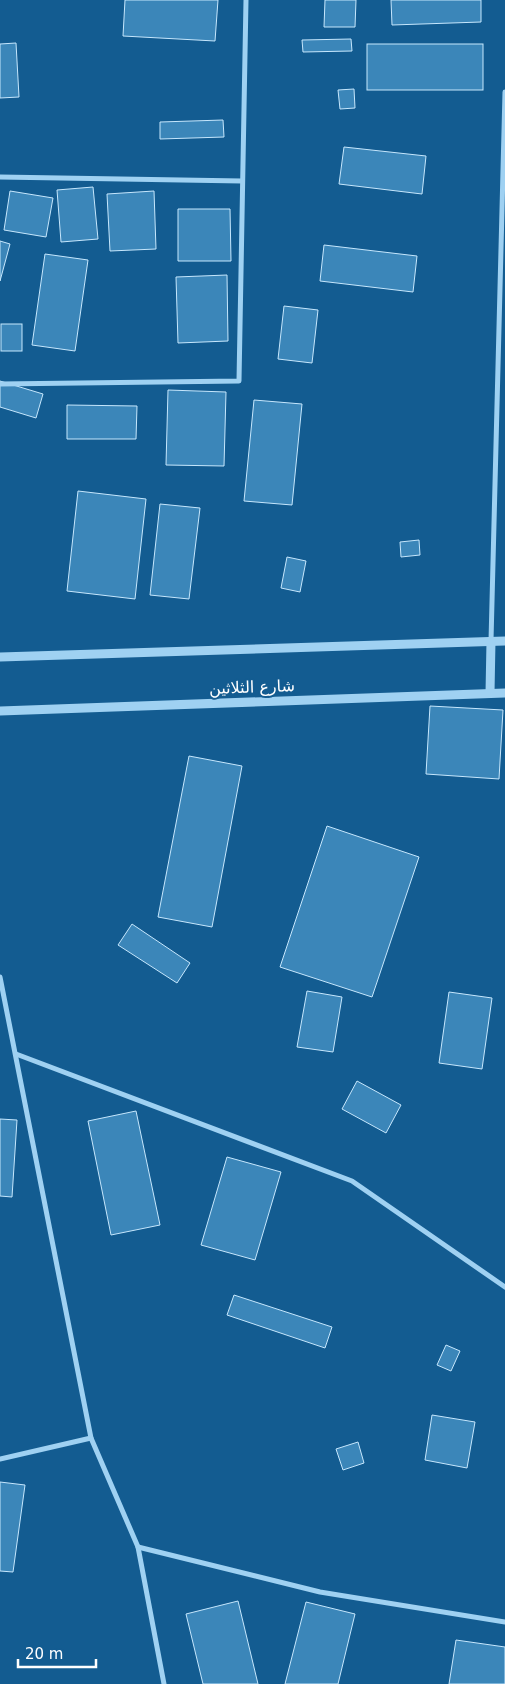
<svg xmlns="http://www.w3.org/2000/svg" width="505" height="1684" font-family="'DejaVu Sans',Cairo,sans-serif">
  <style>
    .building { fill: #3b86b9; stroke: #c6e7fd }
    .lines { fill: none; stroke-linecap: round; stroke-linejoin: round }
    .minor { stroke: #9fd1f2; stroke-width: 5 }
    .tertiary { stroke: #9fd1f2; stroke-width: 9 }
    .labels { text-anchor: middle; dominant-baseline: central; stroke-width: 4; stroke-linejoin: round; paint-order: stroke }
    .street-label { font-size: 16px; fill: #fff; stroke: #135c91 }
  </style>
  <rect width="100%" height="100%" fill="#135c91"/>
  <g class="building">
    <polygon points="125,0 218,0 215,41 123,36"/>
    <polygon points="325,0 356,0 355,27 324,27"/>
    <polygon points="391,0 481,0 481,22 392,25"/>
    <polygon points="351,39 352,51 303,52 302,40"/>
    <polygon points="16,43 19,97 0,98 0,44"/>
    <rect x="367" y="44" width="116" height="46"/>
    <polygon points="354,89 355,108 340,109 338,90"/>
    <polygon points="223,120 224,137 160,139 160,122"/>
    <polygon points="344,147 426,156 422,194 339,184"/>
    <polygon points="93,187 98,239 61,242 57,190"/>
    <polygon points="10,191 53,198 46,237 4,230"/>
    <polygon points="154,191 156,249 110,251 107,194"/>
    <polygon points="178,209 230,209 231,261 178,261"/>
    <polygon points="0,241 10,244 0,281"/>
    <polygon points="324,245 417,256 413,292 320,281"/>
    <polygon points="45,254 88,260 75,351 32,345"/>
    <polygon points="227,275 228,341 178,343 176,277"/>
    <polygon points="284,306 318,310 312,363 278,359"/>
    <rect x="1" y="324" width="21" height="27"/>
    <polygon points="0,381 43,394 36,418 0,407"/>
    <polygon points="168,390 226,392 224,466 166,465"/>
    <polygon points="254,400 302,404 292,505 244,501"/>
    <polygon points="67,405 137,406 136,439 67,439"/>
    <polygon points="78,491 146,499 135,599 67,591"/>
    <polygon points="160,504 200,508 189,599 150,595"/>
    <polygon points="419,540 420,555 401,557 400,542"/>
    <polygon points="287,557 306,561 300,592 281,588"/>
    <polygon points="430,706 503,710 499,779 426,774"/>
    <polygon points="189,756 242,766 212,927 158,917"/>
    <polygon points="327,826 419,857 372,997 280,967"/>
    <polygon points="132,924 190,963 177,983 118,945"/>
    <polygon points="307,991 342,997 333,1052 297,1047"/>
    <polygon points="449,992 492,998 482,1069 439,1063"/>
    <polygon points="357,1081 401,1105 386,1133 342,1109"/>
    <polygon points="136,1111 160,1225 111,1235 88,1121"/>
    <polygon points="0,1119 17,1120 12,1197 0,1196"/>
    <polygon points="227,1157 281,1172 255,1260 201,1245"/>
    <polygon points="234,1295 332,1327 325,1348 227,1315"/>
    <polygon points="446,1345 460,1351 451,1371 437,1365"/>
    <polygon points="432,1415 475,1422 467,1468 425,1460"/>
    <polygon points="358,1442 364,1463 343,1470 336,1449"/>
    <polygon points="0,1482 25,1485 13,1572 0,1571"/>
    <polygon points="238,1601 258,1684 203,1684 186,1614"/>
    <polygon points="306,1602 355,1614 338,1684 285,1684"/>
    <polygon points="456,1640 505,1647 505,1684 449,1684"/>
  </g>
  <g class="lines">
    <g class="minor">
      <polyline points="0,177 242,181"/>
      <polyline points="0,384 239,381 246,0"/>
      <polyline points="491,641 505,92"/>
      <polyline points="0,977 91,1438 138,1547 164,1684"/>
      <polyline points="16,1054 352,1181 505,1287"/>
      <polyline points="0,1459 91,1438"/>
      <polyline points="138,1547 320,1592 505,1622"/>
    </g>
    <g class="tertiary">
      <polyline points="0,657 505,641"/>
      <polyline points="490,693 491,641"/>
      <polyline points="0,711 505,693"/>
    </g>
  </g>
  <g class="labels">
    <g class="street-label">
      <text transform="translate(252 687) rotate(-2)">شارع الثلاثين</text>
    </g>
  </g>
  <path d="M18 1659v8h78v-8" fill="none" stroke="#ffffff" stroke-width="2.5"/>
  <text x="25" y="1659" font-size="15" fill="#ffffff" stroke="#135c91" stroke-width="4" paint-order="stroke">20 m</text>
</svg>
